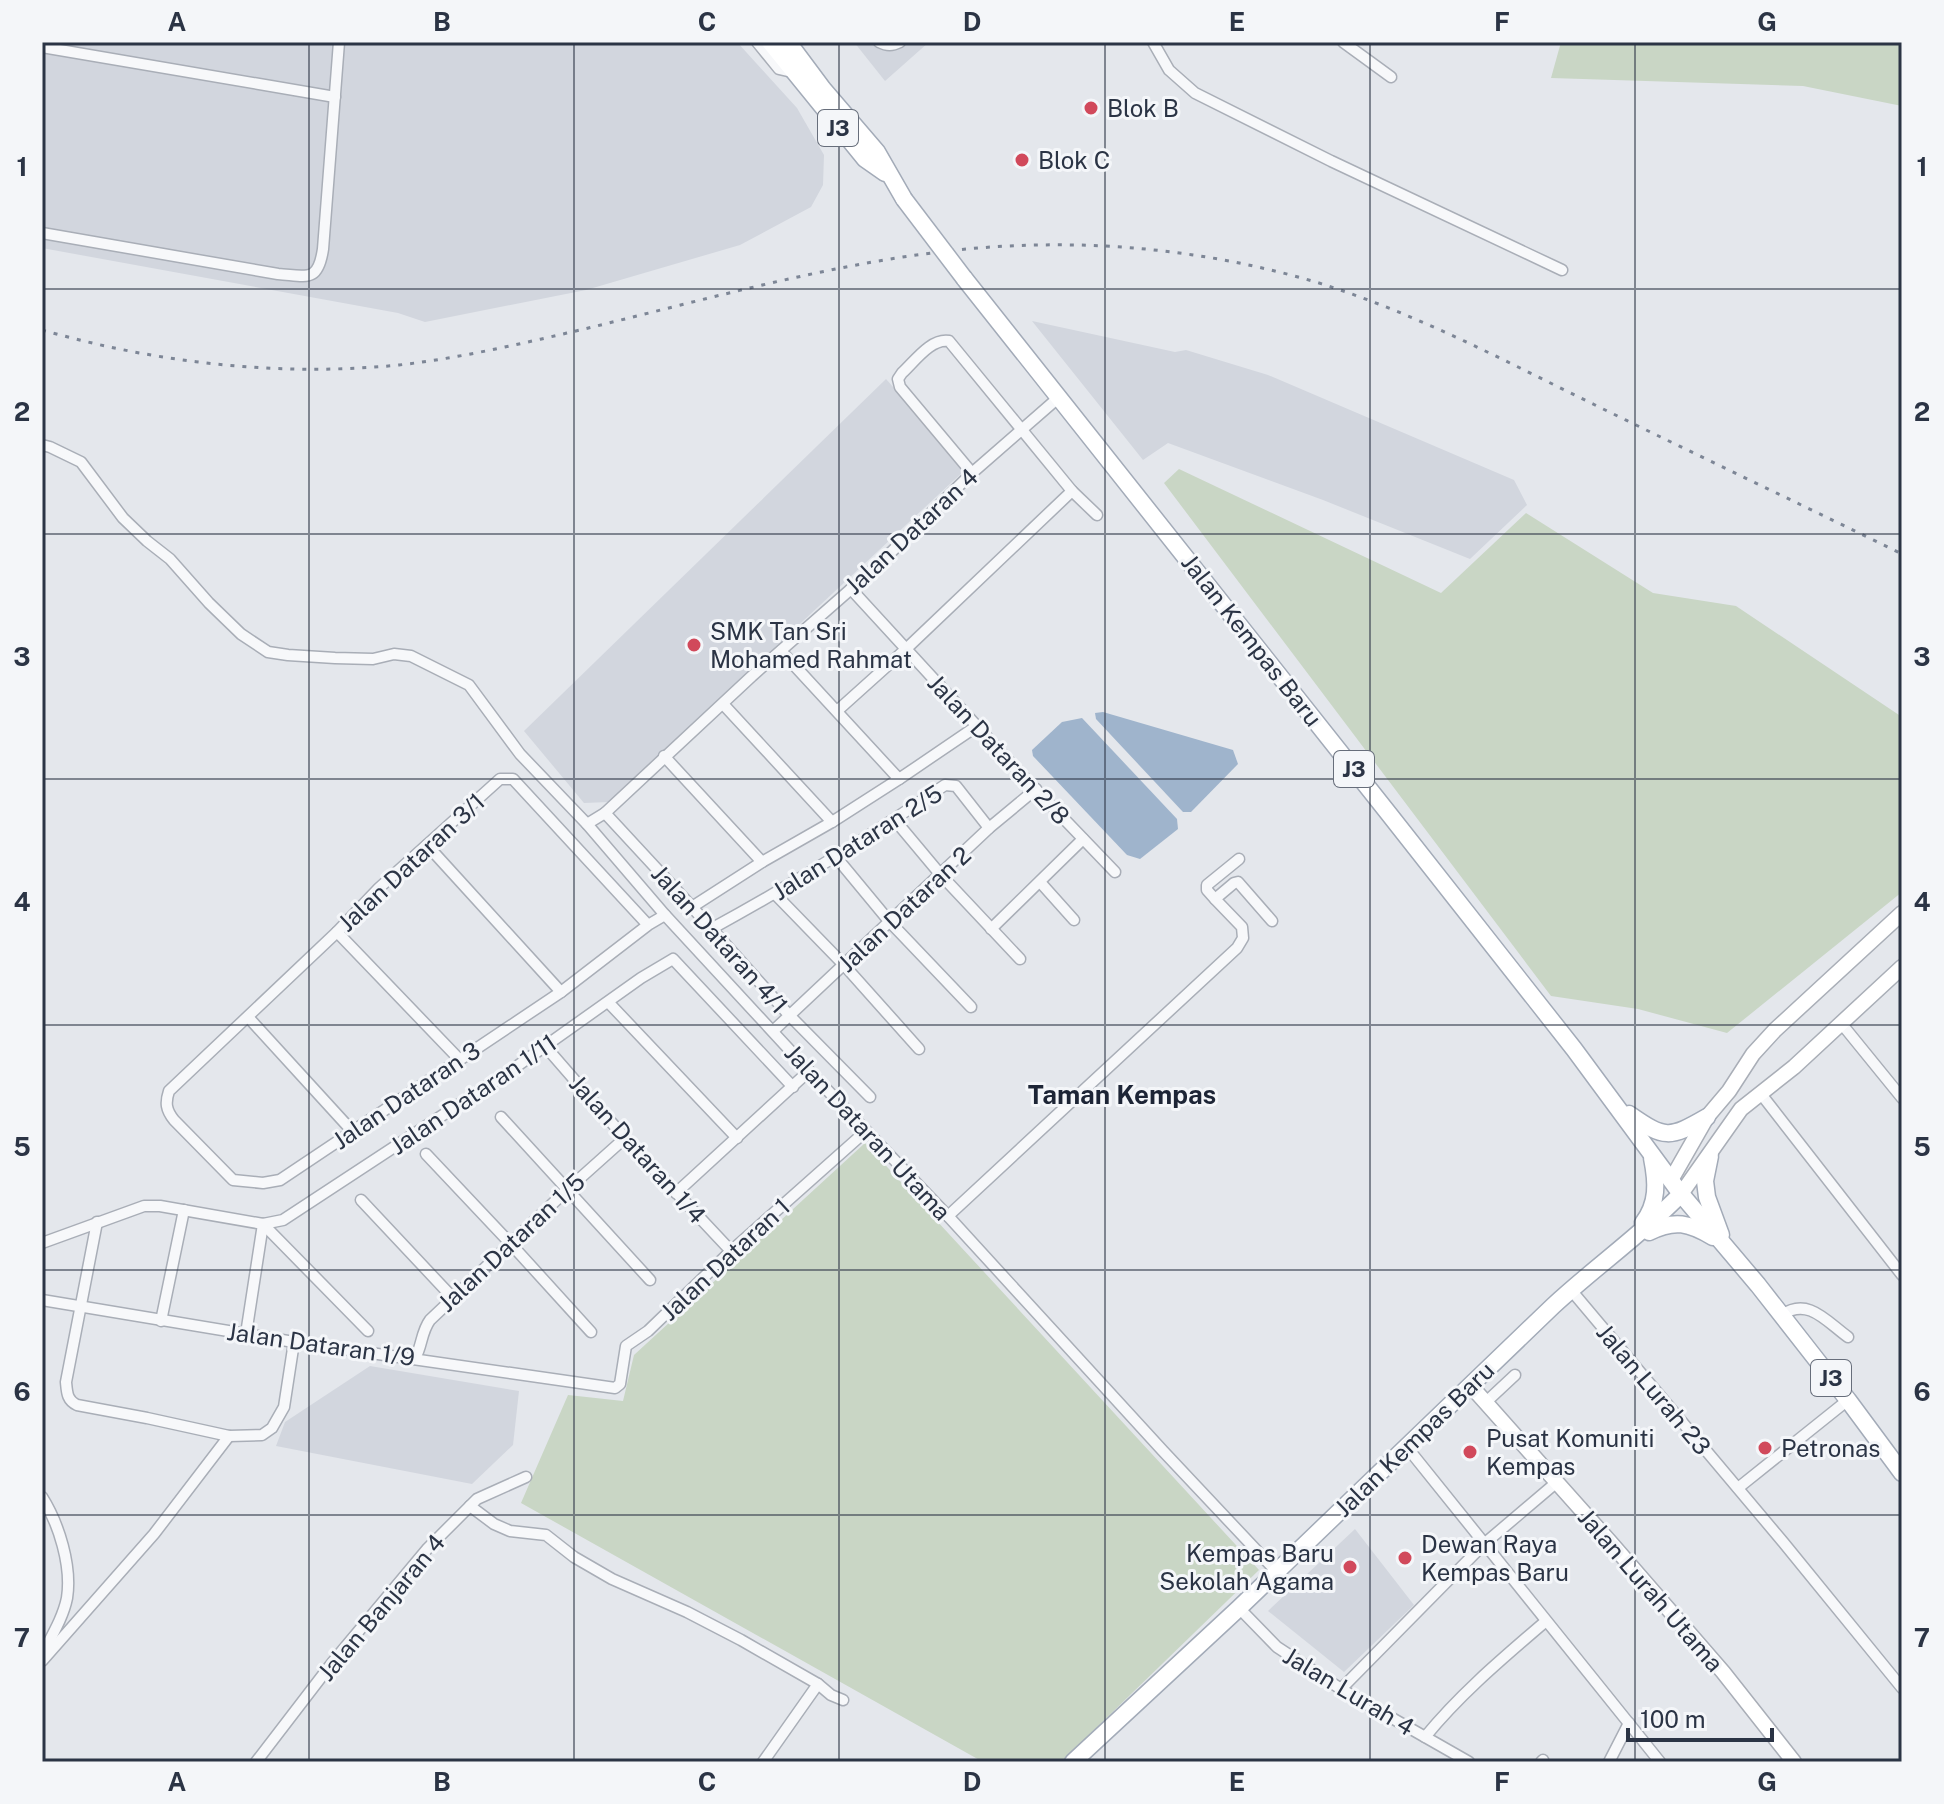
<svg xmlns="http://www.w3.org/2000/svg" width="1944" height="1804" font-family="'Public Sans',sans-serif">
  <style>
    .built { fill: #d2d6de }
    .green { fill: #c9d6c5 }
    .water { fill: #9fb4cc }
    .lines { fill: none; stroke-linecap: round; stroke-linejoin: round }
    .street-casing { stroke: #a9aeb7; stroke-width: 13 }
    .secondary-casing { stroke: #a9aeb7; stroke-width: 17 }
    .primary-casing { stroke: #a3abb8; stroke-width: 19 }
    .street { stroke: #f7f8fa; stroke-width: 10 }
    .secondary { stroke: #fff; stroke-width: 14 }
    .primary { stroke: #fff; stroke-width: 16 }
    .rail { stroke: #7d8696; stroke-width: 3; stroke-dasharray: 4 8; stroke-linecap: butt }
    .primary-bridge-casing { stroke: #a3abb8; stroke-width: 19; stroke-linecap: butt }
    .primary-bridge { stroke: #fff; stroke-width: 16 }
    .grid { fill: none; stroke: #2b3445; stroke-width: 2; stroke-opacity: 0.55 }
    .poi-dot { fill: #d1495b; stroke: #f4f6f9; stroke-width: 3 }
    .labels { text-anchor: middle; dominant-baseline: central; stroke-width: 6; stroke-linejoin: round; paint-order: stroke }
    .shield { fill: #f4f6f9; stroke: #676e7b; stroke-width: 2 }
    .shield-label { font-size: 22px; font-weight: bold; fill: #2b3445 }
    .poi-label { font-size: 24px; fill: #2b3445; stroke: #f4f6f9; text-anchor: start }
    .street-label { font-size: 24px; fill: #2b3445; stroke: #f4f6f9 }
    .neighbourhood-label { font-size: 26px; font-weight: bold; fill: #1d2536; stroke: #f4f6f9 }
    .neatline { fill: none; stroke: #2b3445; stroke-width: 3 }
    .grid-label { font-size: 26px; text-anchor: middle; font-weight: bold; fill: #2b3445 }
  </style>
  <rect width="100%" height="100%" fill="#e4e7ec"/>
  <g class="built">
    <polygon points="42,42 737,42 797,108 824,155 823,185 811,207 740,245 586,290 425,322 398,313 42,248"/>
    <polygon points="854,42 929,42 885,81"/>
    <polygon points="1032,321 1175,352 1186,350 1268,375 1514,480 1527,505 1470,559 1323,500 1168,443 1143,460"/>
    <polygon points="886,379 966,469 609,802 584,803 524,731"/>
    <polygon points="370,1366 519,1391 513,1445 472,1484 276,1446 285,1422"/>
    <polygon points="1355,1529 1414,1605 1344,1672 1268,1611"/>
  </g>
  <g class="green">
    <polygon points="1561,42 1902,42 1902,106 1803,86 1551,78"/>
    <polygon points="1179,469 1441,593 1526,513 1653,593 1736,606 1902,717 1902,892 1727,1033 1638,1009 1551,996 1164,483"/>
    <polygon points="865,1143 1259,1570 1061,1762 983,1762 521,1503 568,1395 623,1401 634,1355"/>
  </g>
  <g class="water">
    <polygon points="1103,712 1233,750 1238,764 1191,812 1183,812 1096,719 1095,713"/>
    <polygon points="1082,718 1177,819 1178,829 1140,859 1127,855 1033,756 1032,750 1062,722"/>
  </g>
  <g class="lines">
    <defs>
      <g id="street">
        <polyline points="757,42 779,69 792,72"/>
        <path d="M879,42C887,46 892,46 900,42"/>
        <polyline points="1153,42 1169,70 1195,93 1331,161 1562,270"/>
        <polyline points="1343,42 1391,77"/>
        <polyline points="42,47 335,97"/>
        <path d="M42,233L278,274C307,276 318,283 323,249L339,42"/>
        <polyline points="42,445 50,447 81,462 123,518 147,541 170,559 209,603 241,634 268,652 288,655 335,658 373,659 394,654 411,656 469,685 520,754 587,824 665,915 809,1071 948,1216 1163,1451 1276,1571"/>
        <path d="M972,473L900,387L898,379L902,373C915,361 931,338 949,341L1072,491L1097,515"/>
        <polyline points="851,589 1019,772 1115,872"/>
        <polyline points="781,651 899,779"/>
        <polyline points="723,704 832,822"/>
        <polyline points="837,711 906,649 1072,491"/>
        <polyline points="664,756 762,862"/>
        <polyline points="605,813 692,907 789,1015 870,1097"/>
        <polyline points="894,819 940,874 1020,959"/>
        <polyline points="587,824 605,813 752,676 876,567 972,473 1058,398"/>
        <polyline points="427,845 561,992"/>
        <polyline points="836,857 889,921 971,1007"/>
        <polyline points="1040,882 1074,920"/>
        <polyline points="775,894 844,965 919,1049"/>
        <polyline points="1215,899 1207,890 1207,885 1239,859"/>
        <polyline points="692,907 762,862 832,822 899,779 977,726"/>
        <path d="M648,925L513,779H500L379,888L337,932L169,1091C165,1103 166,1110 174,1120L233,1180L263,1183L280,1180L561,992L648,925L665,915"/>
        <path d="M711,929C792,885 869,837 945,785L956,786L989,828"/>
        <polyline points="991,929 1083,839"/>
        <polyline points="337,932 459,1059"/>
        <polyline points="609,1003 737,1138"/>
        <polyline points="248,1017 353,1132"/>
        <polyline points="1841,1023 1902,1098"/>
        <polyline points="773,1031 989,828 1036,789"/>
        <polyline points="545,1046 625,1138 731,1251"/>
        <polyline points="1761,1094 1902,1275"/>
        <polyline points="501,1117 650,1280"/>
        <polyline points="426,1154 510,1243 591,1332"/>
        <polyline points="676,1193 809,1071"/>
        <polyline points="361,1200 453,1298"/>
        <polyline points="948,1216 1237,948 1243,938 1242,927 1215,899 1234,883 1238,882 1272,921"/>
        <path d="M97,1222L66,1382C67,1393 67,1400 77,1405L147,1418L229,1436L262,1435L272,1428L284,1407L294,1342"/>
        <polyline points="263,1224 368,1331"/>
        <polyline points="42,1243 144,1206 160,1206 263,1224 283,1220 513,1069 641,978 673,959 793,1087"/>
        <polyline points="1571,1290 1783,1542 1902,1688"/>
        <polyline points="42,1300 294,1342 615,1388 620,1384 626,1346 648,1331 731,1251 866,1131"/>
        <path d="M1782,1315C1808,1297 1826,1321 1848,1337"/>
        <polyline points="161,1321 184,1210"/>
        <polyline points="246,1334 263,1224"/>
        <path d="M415,1358C422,1347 421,1332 430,1320L568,1189L625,1138"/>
        <polyline points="1485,1403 1515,1375"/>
        <polyline points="1406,1446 1660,1762"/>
        <polyline points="1738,1488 1848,1400"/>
        <path d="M42,1497C59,1524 72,1566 67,1598C63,1618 51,1637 42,1655"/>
        <polyline points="470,1506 494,1524 510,1531 546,1535 574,1557 612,1579 687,1612 741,1640 818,1684 831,1695 843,1700"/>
        <polyline points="1239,1608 1277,1647 1341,1689 1469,1762"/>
        <polyline points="42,1661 154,1534 229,1436"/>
        <polyline points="1341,1689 1484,1544 1557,1482"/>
        <path d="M1425,1737C1461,1693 1503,1658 1546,1621"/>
        <polyline points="256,1762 332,1663 428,1548 477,1499 526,1477"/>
        <polyline points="763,1762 818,1684"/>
        <polyline points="1541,1762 1543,1760"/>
        <polyline points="1609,1762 1629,1723"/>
      </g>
      <g id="secondary">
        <polyline points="1671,1180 1707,1117 1729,1091 1753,1054 1775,1030 1902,913"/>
        <polyline points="1681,1194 1741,1109 1794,1067 1902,967"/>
        <polyline points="1471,1386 1610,1542 1723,1672 1794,1762"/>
      </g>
      <g id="primary">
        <polyline points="770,42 865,159 885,173"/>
        <polyline points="788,42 823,89 877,152 904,199"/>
        <polyline points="964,278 1389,814 1574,1049 1681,1194 1758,1285 1848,1400 1902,1473"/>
        <path d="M1629,1114C1665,1139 1669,1139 1707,1117"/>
        <polyline points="1710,1156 1705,1181 1707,1197 1721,1235"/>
        <path d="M1643,1223C1658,1203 1657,1183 1652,1158"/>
        <path d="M1649,1232C1675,1219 1689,1223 1713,1237"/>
        <path d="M1073,1762L1239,1608L1553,1306C1595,1267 1641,1235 1681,1194"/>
      </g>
    </defs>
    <use href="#street" class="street-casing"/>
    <use href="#secondary" class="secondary-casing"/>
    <use href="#primary" class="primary-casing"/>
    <use href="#street" class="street"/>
    <use href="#secondary" class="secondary"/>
    <use href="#primary" class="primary"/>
    <path class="rail" d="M42,330C158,363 278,377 399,365C460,358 520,344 580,330C730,294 885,247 1039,245C1133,243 1229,256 1319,283C1415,313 1505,361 1595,405C1697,455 1800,504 1902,554"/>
    <defs>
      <polyline id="primary-bridge" points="904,199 964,278"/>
    </defs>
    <use href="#primary-bridge" class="primary-bridge-casing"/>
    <use href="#primary-bridge" class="primary-bridge"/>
  </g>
  <path class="grid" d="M309,42V1762M574,42V1762M839,42V1762M1105,42V1762M1370,42V1762M1635,42V1762M42,289H1902M42,534H1902M42,779H1902M42,1025H1902M42,1270H1902M42,1515H1902"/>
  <g class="poi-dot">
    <circle cx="1091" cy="108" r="8"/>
    <circle cx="1022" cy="160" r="8"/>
    <circle cx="694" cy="645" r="8"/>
    <circle cx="1765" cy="1448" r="8"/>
    <circle cx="1470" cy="1452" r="8"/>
    <circle cx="1405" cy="1558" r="8"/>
    <circle cx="1350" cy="1567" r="8"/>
  </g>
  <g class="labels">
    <g class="shield">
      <rect x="818" y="110" width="40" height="36" rx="6"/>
      <rect x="1334" y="751" width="40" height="36" rx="6"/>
      <rect x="1811" y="1360" width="40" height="36" rx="6"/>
    </g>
    <g class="shield-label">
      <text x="838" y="128">J3</text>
      <text x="1354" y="769">J3</text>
      <text x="1831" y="1378">J3</text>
    </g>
    <g class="poi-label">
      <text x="1107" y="108">Blok B</text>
      <text x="1038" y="160">Blok C</text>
      <text x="710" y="631">SMK Tan Sri<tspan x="710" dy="28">Mohamed Rahmat</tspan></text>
      <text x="1486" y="1438">Pusat Komuniti<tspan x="1486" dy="28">Kempas</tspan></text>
      <text x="1781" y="1448">Petronas</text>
      <text x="1421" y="1544">Dewan Raya<tspan x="1421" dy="28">Kempas Baru</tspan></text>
      <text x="1334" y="1553" text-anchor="end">Kempas Baru<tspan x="1334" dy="28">Sekolah Agama</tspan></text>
    </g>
    <g class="street-label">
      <text transform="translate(911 531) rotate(-43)">Jalan Dataran 4</text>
      <text transform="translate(1252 640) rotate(52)">Jalan Kempas Baru</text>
      <text transform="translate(999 749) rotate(47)">Jalan Dataran 2/8</text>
      <text transform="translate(857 842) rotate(-32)">Jalan Dataran 2/5</text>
      <text transform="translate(411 862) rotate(-43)">Jalan Dataran 3/1</text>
      <text transform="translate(904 909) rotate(-43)">Jalan Dataran 2</text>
      <text transform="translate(720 939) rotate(48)">Jalan Dataran 4/1</text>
      <text transform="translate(473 1094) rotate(-34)">Jalan Dataran 1/11</text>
      <text transform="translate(406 1095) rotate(-34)">Jalan Dataran 3</text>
      <text transform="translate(868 1132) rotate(47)">Jalan Dataran Utama</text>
      <text transform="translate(638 1149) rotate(48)">Jalan Dataran 1/4</text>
      <text transform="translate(511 1242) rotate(-43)">Jalan Dataran 1/5</text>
      <text transform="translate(725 1259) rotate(-43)">Jalan Dataran 1</text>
      <text transform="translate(321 1344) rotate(8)">Jalan Dataran 1/9</text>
      <text transform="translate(1654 1389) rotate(50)">Jalan Lurah 23</text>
      <text transform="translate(1414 1439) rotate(-44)">Jalan Kempas Baru</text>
      <text transform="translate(1651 1590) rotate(49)">Jalan Lurah Utama</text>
      <text transform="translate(381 1607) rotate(-50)">Jalan Banjaran 4</text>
      <text transform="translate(1349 1691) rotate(31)">Jalan Lurah 4</text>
    </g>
    <g class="neighbourhood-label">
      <text x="1122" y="1094">Taman Kempas</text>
    </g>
  </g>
  <rect width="1944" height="1804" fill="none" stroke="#f4f6f9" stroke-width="88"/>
  <path d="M1628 1728v12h144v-12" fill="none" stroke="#2b3445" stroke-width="4"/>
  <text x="1640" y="1728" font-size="24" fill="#2b3445" stroke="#f4f6f9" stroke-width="6" paint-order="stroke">100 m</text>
  <rect x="44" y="44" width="1856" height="1716" class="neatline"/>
  <g class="grid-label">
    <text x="177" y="31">A</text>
    <text x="442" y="31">B</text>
    <text x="707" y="31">C</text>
    <text x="972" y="31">D</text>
    <text x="1237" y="31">E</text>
    <text x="1502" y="31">F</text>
    <text x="1767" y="31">G</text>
    <text x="22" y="176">1</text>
    <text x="1922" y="176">1</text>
    <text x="22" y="421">2</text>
    <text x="1922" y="421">2</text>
    <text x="22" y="666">3</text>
    <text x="1922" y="666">3</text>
    <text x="22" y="911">4</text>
    <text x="1922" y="911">4</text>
    <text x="22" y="1156">5</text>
    <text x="1922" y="1156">5</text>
    <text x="22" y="1401">6</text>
    <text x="1922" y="1401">6</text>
    <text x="22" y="1647">7</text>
    <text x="1922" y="1647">7</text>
    <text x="177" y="1791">A</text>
    <text x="442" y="1791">B</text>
    <text x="707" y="1791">C</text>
    <text x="972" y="1791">D</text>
    <text x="1237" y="1791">E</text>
    <text x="1502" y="1791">F</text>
    <text x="1767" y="1791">G</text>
  </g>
</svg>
